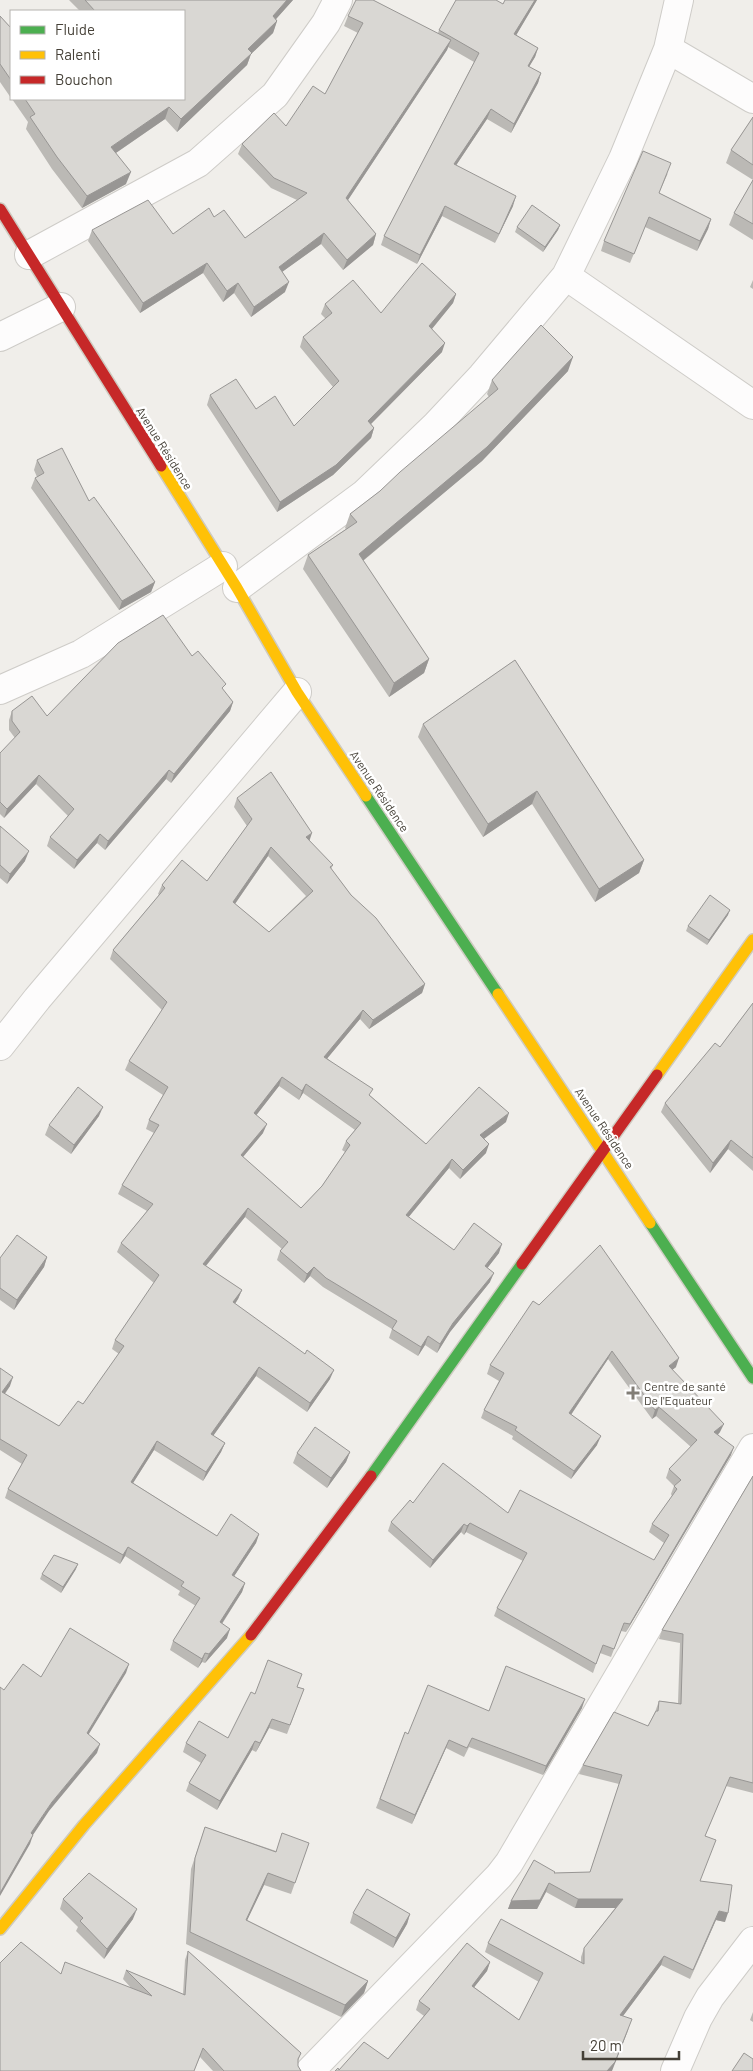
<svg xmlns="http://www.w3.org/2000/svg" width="753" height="2071" font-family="Barlow,sans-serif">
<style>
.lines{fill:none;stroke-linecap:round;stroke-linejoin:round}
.street-casing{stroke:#ceccc8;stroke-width:30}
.fast-casing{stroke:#cecbc1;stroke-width:14}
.slow-casing{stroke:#cecbc1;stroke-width:14}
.jam-casing{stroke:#cecbc1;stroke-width:14}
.street{stroke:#fdfcfc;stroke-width:28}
.fast{stroke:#4caf50;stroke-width:11}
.slow{stroke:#ffc107;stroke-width:11}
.jam{stroke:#c62828;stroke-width:11}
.wall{fill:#bbb9b5;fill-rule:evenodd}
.shaded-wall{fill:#989694}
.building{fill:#d9d7d3;stroke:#989694;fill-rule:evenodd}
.poi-dot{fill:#817d76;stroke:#fff;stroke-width:2}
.labels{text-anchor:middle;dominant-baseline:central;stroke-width:5;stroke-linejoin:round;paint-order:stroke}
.street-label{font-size:12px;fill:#454037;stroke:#fff}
.poi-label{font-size:12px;fill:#454037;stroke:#fff;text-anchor:start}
</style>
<rect width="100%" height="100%" fill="#f0eeea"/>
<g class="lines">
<defs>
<path id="street" d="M668 49 753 99
M29 255 198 163 275 95 326 23 338 0
M566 276 753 405
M0 337 61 307
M237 588 364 494 436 425 482 376 566 276 623 159 668 49 679 0
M0 690 81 654 223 566
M0 1046 37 999 297 692
M310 2071 499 1876 509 1863 753 1448
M675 2071 698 2018 710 1997 753 1941"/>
<path id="fast" d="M366 796 498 994
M650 1223 753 1378
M371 1476 522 1264"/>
<path id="slow" d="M161 466 237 588 297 692 366 796
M498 994 650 1223
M657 1075 753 940
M0 1929 84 1825 251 1635"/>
<path id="jam" d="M0 209 161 466
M522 1264 657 1075
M251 1635 371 1476"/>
</defs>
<!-- street casing -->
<use href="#street" class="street-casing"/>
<!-- fast casing -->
<use href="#fast" class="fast-casing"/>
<!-- slow casing -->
<use href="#slow" class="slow-casing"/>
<!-- jam casing -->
<use href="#jam" class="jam-casing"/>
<!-- street -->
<use href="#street" class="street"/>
<!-- fast -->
<use href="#fast" class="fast"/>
<!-- slow -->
<use href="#slow" class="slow"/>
<!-- jam -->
<use href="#jam" class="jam"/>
</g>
<!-- wall -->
<path class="wall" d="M69 0H293L276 19 277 21 273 33 251 54 247 65 177 132 165 119 116 153 126 184 82 208 52 169 26 129 28 122 12 99H184V11H80Z
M505 0H537L516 35 538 48 535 57 529 67 541 73 538 83 511 133 487 119 456 165 513 206 495 243 442 216 417 264 381 245 384 236 474 62 448 47 447 50 348 200 376 234 373 245 343 270 321 244 282 272 285 292 251 317 234 293 223 302 203 273 140 313 88 241 92 230 173 234 214 217 245 238 297 200 271 188 238 154 242 144 286 126 325 94 358 33 344 26 348 16 438 33 439 30 503 4Z
M0 16 11 28V98L0 82Z
M753 117V240L729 225 734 213 753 180 726 163 731 150Z
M668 173 659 193 711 219 708 229 697 251 645 227 630 263 601 251 604 241Z
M560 225 558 230 543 252 515 232 517 227Z
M753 280V289L750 287Z
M456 294 453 303 432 329 442 352 371 424 374 428 371 438 333 475 277 512 207 405 210 395 256 409 294 426 333 387 300 347 303 337 326 319 321 314 325 304 381 313Z
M568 371 482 461 363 561 429 659 424 673 389 697 303 569 308 555 346 529 345 528 350 514 380 491 489 397 487 394 492 380Z
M37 460 89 501 155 582 151 592 119 610 31 488 35 478 37 477 34 470Z
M192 656 233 702 230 711 171 783 166 779 105 850 97 843 74 869 47 846 50 837 68 816 36 784 4 818 0 814V753L15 738 9 730V720L12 711 47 716Z
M515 660 644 860 639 873 595 902 532 804 483 837 418 737 423 724Z
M237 798 309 841 333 865 331 869 351 895 425 984 422 993 369 1029 360 1019 327 1058 426 1144 506 1122 484 1139 486 1153 460 1179 449 1168 408 1217 454 1250 499 1253 488 1267 490 1282 450 1332 437 1353 425 1345 418 1356 389 1338 392 1329 323 1287 310 1276 304 1283 277 1260 280 1251 282 1249 245 1217 206 1266 242 1290 238 1299 235 1304 330 1379 307 1412 256 1376 213 1436 225 1443 221 1452 203 1481 154 1450 133 1483 217 1536 259 1534 256 1543 234 1576 245 1583 242 1592 222 1624 227 1638 205 1663 202 1662 198 1668 170 1650 173 1641 196 1606 178 1595 180 1591 125 1556 120 1564 5 1498 8 1489 22 1464 0 1450V1368L10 1386 5 1394 59 1426 83 1404 119 1354 112 1349 115 1340 154 1283 117 1252 121 1243 147 1211 118 1194 122 1185 154 1133 146 1129 149 1120 163 1095 125 1070 129 1061 162 1010 110 959 113 950 159 895 158 894 162 885 207 881 247 826 234 807ZM268 856 306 896 269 932 235 904ZM279 1086 299 1100 303 1093 355 1130 346 1141 342 1150 345 1152 322 1186 301 1208 243 1157 263 1133 256 1115Z
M0 826 25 861 7 884 0 878Z
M728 915 707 945 686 931 688 926Z
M753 1003V1171L728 1149 710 1173 661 1112 665 1103 720 1047Z
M99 1116 71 1154 45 1135 49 1125Z
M47 1257 44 1267 14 1310 0 1300V1258Z
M539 1305 676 1367 672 1370 720 1432 718 1435 731 1455 626 1632 621 1631 611 1657 600 1653 593 1673 494 1616 497 1608 523 1561 466 1532 464 1535 461 1532 430 1568 388 1531 391 1522 413 1503 508 1513 654 1560 664 1543 649 1532 652 1524 672 1496 671 1494 674 1486 666 1478 669 1469 691 1447 656 1416 652 1419 608 1359 571 1415 597 1445 571 1479 512 1439 513 1436 481 1418 484 1410 499 1381 487 1374 490 1365Z
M350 1452 346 1462 327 1488 293 1463 297 1453Z
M753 1476V1793L726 1786 705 1836 700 1881 725 1922 716 1920 690 1979 661 1965 623 2016 339 2070 388 2059 424 2016 416 2010 419 2001 490 1962 487 1971 474 1987 519 2020 539 1982 485 1952 488 1943 581 1962V1957L584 1948 615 1908H575L546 1892 537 1909H508L511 1901 555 1873 590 1872 619 1784 579 1774 583 1765 648 1726 655 1712 659 1701 678 1703 680 1643 659 1639 662 1630Z
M76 1569 61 1593 40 1579 42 1574Z
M297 1687 304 1689 287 1734 269 1728 256 1752 252 1750 217 1810 186 1791 189 1783 201 1763 183 1752 186 1743 228 1738 255 1694Z
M582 1708 543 1775 469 1747 464 1757 446 1748 412 1824 376 1808 405 1732 408 1734 489 1711Z
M205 1827 276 1851 309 1843 291 1894 264 1885 247 1920 368 1981 364 1993 341 2017 186 1944 191 1869Z
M63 1899 133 1919 104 1959 76 1931 78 1927 60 1909Z
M353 1913 410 1914 407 1924 393 1948 350 1923Z
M188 1951 301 2053 298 2061V2066L301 2071H213L200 2057 194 2071H0L61 1974 132 1989 123 1979 126 1970 183 1994 185 1960Z
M753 2012V2022L750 2020Z"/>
<!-- shaded-wall -->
<path class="shaded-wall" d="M287 0H293L268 28 273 16Z
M535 0H537L511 44 514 34Z
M277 21 273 33 251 54 247 65 177 132 181 119 248 49Z
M451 40 447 50 342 209 346 198Z
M538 48 535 57 524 75 528 66Z
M541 73 538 83 511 133 514 124Z
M169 107 165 119 107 159 111 147Z
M491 109 487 119 451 173 454 164Z
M131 172 126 184 82 208 87 196Z
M516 196 513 206 495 243 499 234Z
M445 206 442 216 417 264 420 255Z
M711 219 708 229 697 251 700 241Z
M560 225 558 230 543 252 545 247Z
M324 233 321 244 275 277 279 267Z
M376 234 373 245 343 270 347 260Z
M207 263 203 273 140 313 143 303Z
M289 282 285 292 251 317 254 307Z
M238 283 234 293 223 302 227 291Z
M456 294 453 303 426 336 429 326Z
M445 343 442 352 364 431 368 421Z
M573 357 568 371 482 461 354 568 359 554Z
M374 428 371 438 333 475 277 512 280 502Z
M155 582 151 592 119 610 122 601Z
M429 659 424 673 389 697 394 683Z
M233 702 230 711 171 783 174 774Z
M169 770 166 779 105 850 108 841Z
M39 775 36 784 4 818 7 809Z
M537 791 532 804 483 837 488 824Z
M312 833 309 842 306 837Z
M100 834 97 843 74 869 77 860Z
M271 847 268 856 230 911 233 902Z
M29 851 25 861 7 884 10 874Z
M644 860 639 873 595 902 599 889Z
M730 910 728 915 707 945 709 940Z
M425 984 422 993 369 1029 373 1020Z
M363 1010 360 1019 321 1066 324 1057Z
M282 1077 279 1086 251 1122 254 1113Z
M306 1084 303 1093 299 1100 302 1091Z
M103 1107 99 1116 71 1154 74 1145Z
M509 1113 506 1122 477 1144 480 1135Z
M267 1124 263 1133 237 1164 241 1155Z
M731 1140 728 1149 710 1173 713 1163Z
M489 1144 486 1153 460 1179 463 1170Z
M452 1159 449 1168 403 1224 406 1215Z
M248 1208 245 1217 200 1273 203 1264Z
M502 1244 499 1253 482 1275 485 1266Z
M47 1257 44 1267 14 1310 17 1300Z
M314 1267 310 1276 304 1283 307 1274Z
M494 1273 490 1282 450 1332 437 1353 440 1344 453 1323Z
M242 1290 238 1299 230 1311 233 1302Z
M428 1336 425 1345 418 1356 421 1347Z
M612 1351 608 1359 566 1422 569 1413Z
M679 1358 676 1367 666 1375 669 1366Z
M259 1367 256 1376 208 1443 211 1434Z
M334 1370 330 1379 307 1412 310 1403Z
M13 1377 10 1386 0 1400 2 1392Z
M659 1407 656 1416 652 1419 655 1410Z
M724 1424 720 1432 711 1441 714 1432Z
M601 1436 597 1445 571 1479 574 1471Z
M157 1441 154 1450 128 1491 131 1482Z
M225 1443 221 1452 203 1481 206 1472Z
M734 1447 731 1455 626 1632 630 1624Z
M350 1452 346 1462 327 1488 331 1478Z
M470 1523 466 1532 464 1535 467 1526Z
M464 1524 461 1532 430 1568 433 1560Z
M259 1534 256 1543 229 1584 232 1575Z
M128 1547 125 1556 120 1564 123 1555Z
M78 1564 76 1569 61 1593 63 1587Z
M245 1583 242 1592 217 1631 220 1622Z
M230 1629 227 1638 205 1663 209 1654Z
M205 1653 202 1662 198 1668 202 1659Z
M129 1664 126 1673 84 1742 87 1733Z
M585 1699 582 1708 543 1775 546 1766Z
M272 1719 269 1728 256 1752 260 1743Z
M449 1740 446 1748 412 1824 415 1815Z
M255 1741 252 1750 217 1810 220 1801Z
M100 1744 97 1753 49 1811 33 1835 30 1844 0 1896V1893L31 1833 52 1802Z
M268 1873 264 1885 242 1931 246 1920Z
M549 1883 546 1892 537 1909H508L511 1901Z
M578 1899H623L619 1908H575Z
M137 1909 133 1919 104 1959 107 1949Z
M719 1911 728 1913 725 1922 716 1920 690 1979Z
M410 1914 407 1924 393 1948 396 1938Z
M664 1956 661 1965 617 2024 620 2015Z
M490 1962 487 1971 468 1995 472 1986Z
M368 1981 364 1993 341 2017 345 2005Z
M629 2028 612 2071H607Z"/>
<!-- building -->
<path class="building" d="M85 0H287L273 16 277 21 248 49 252 53 181 119 169 107 111 147 131 172 87 196 57 157 30 117 35 114 25 99H184V11H94H95Z
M356 0H373L451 40 346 198 376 234 347 260 324 233 279 267 289 282 254 307 238 283 227 291 207 263 143 303 92 230 148 200 173 234 209 208 214 217 224 210 245 238 307 193 274 178 242 144 274 113 286 126 313 86 325 94 363 23 348 16Z
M456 0H496L503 4 505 0H535L514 34 538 48 528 66 541 73 514 124 491 109 454 164 516 196 499 234 445 206 420 255 384 236 479 53 439 30Z
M0 16 11 28V80L0 64Z
M753 117V165L731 150Z
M643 151 671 163 659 193 711 219 700 241 649 217 634 254 604 241Z
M753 180V224L734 213Z
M532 205 560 225 545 247 517 227Z
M422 263 456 294 429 326 445 343 368 421 374 428 336 465 280 502 210 395 236 379 256 409 275 396 294 426 339 381 303 337 332 313 325 304 353 280 381 313Z
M541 325 573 357 487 447 359 554 429 659 394 683 308 555 357 522 350 514 380 491 400 472 498 389 492 380Z
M62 448 89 501 94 497 155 582 122 601 35 478 44 473 37 460Z
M163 615 192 656 198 651 226 684 222 688 233 702 174 774 169 770 108 841 100 834 77 860 50 837 74 809 39 775 7 809 0 802V753L20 732 12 721V711L32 696 47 716 118 643Z
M515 660 644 860 599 889 537 791 488 824 423 724Z
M271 772 312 833 306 837 333 865 330 867 351 895 376 918 425 984 373 1020 363 1010 324 1057 373 1089 369 1095 426 1144 479 1087 509 1113 480 1135 489 1144 463 1170 452 1159 406 1215 454 1250 474 1223 502 1244 485 1266 494 1273 453 1323 440 1344 428 1336 421 1347 392 1329 397 1321 326 1278 314 1267 307 1274 280 1251 288 1242 248 1208 203 1264 242 1290 233 1302 305 1354 307 1350 334 1370 310 1403 259 1367 211 1434 225 1443 206 1472 157 1441 131 1482 217 1536 231 1514 259 1534 232 1575 245 1583 220 1622 230 1629 209 1654 205 1653 202 1659 173 1641 200 1598 181 1586 184 1582 128 1547 123 1555 8 1489 27 1455 0 1439V1368L13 1377 2 1392 59 1426 78 1401 83 1404 124 1346 115 1340 159 1275 121 1243 153 1204 122 1185 159 1125 149 1120 168 1087 129 1061 167 1002 113 950 165 888 162 885 182 860 207 881 252 819 237 798ZM271 847 313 891 269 932 233 902ZM282 1077 302 1091 306 1084 361 1123 346 1141 350 1145 322 1186 301 1208 241 1155 267 1124 254 1113Z
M0 826 29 851 10 874 0 865Z
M710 895 730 910 709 940 688 926Z
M753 1003V1158L731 1140 713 1163 665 1103 715 1043 720 1047Z
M78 1087 103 1107 74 1145 49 1125Z
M17 1235 47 1257 17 1300 0 1288V1258Z
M600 1245 679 1358 669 1366 724 1424 714 1432 734 1447 630 1624 624 1623 614 1649 603 1645 596 1664 497 1608 527 1553 470 1523 467 1526 464 1524 433 1560 391 1522 410 1500 413 1503 443 1463 508 1513 520 1490 654 1560 669 1535 652 1524 677 1489 674 1486 681 1480 669 1469 697 1440 659 1407 655 1410 612 1351 569 1413 601 1436 574 1471 515 1430 517 1427 484 1410 504 1373 490 1365 533 1301 539 1305Z
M315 1427 350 1452 331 1478 297 1453Z
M753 1476V1783L730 1777 705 1836 716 1840 700 1881 732 1885 728 1913 719 1911 693 1970 664 1956 620 2015 632 2019 615 2062 607 2071H335L338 2068 339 2070 364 2042 388 2059 430 2009 419 2001 467 1943 490 1962 472 1986 519 2020 543 1973 488 1943 501 1919 584 1964V1948L623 1899H578L549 1883 540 1900 511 1901 534 1860 555 1872 554 1873 590 1872 622 1775 583 1765 614 1712 648 1726 656 1711H658L659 1701 681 1704 683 1634 662 1630Z
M54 1555 78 1564 63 1587 42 1574Z
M70 1628 129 1664 87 1733 100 1744 52 1802 31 1833 33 1835 0 1893V1687L4 1690 23 1664 41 1677Z
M268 1660 302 1674 297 1687 304 1689 290 1725 272 1719 260 1743 255 1741 220 1801 189 1783 206 1755 186 1743 199 1721 228 1738 251 1692 255 1694Z
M506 1666 585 1699 546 1766 472 1738 467 1748 449 1740 415 1815 380 1799 405 1732 408 1734 428 1685 489 1711Z
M205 1827 276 1852 282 1833 309 1843 295 1883 268 1873 246 1920 368 1981 345 2005 190 1932 195 1858Z
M89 1873 137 1909 107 1949 80 1921 83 1918 63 1899Z
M367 1889 410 1914 396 1938 353 1913Z
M21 1942 61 1974 65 1962 152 1996 126 1970 185 1995 188 1951 301 2053 298 2059V2066L301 2071H224L203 2048 194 2071H0V1963Z
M744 2053 753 2059V2071H732Z"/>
<!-- markers -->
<path class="poi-dot" d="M630.5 1385.5h5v5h5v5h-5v5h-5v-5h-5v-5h5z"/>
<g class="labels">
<!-- street labels -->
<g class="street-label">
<text transform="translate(165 448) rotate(58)">Avenue Résidence</text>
<text transform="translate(380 791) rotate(56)">Avenue Résidence</text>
<text transform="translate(605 1128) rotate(56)">Avenue Résidence</text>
</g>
<!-- poi labels -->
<g class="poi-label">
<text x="644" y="1386">Centre de santé<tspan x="644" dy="14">De l'Equateur</tspan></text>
</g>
</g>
<!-- legend -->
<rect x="10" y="10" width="175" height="90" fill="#ffffff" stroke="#b5b3af"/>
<rect x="20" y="26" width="25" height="8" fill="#4caf50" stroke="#b5b3af"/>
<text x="55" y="35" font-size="15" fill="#454037">Fluide</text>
<rect x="20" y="51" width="25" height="8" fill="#ffc107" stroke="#b5b3af"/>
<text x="55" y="60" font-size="15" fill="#454037">Ralenti</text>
<rect x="20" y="76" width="25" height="8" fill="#c62828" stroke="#b5b3af"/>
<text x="55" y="85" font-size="15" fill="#454037">Bouchon</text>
<!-- scale -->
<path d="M583 2051v8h96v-8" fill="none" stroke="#454037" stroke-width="2.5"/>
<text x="590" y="2051" font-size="15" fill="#454037" stroke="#ffffff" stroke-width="4" paint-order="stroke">20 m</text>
</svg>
